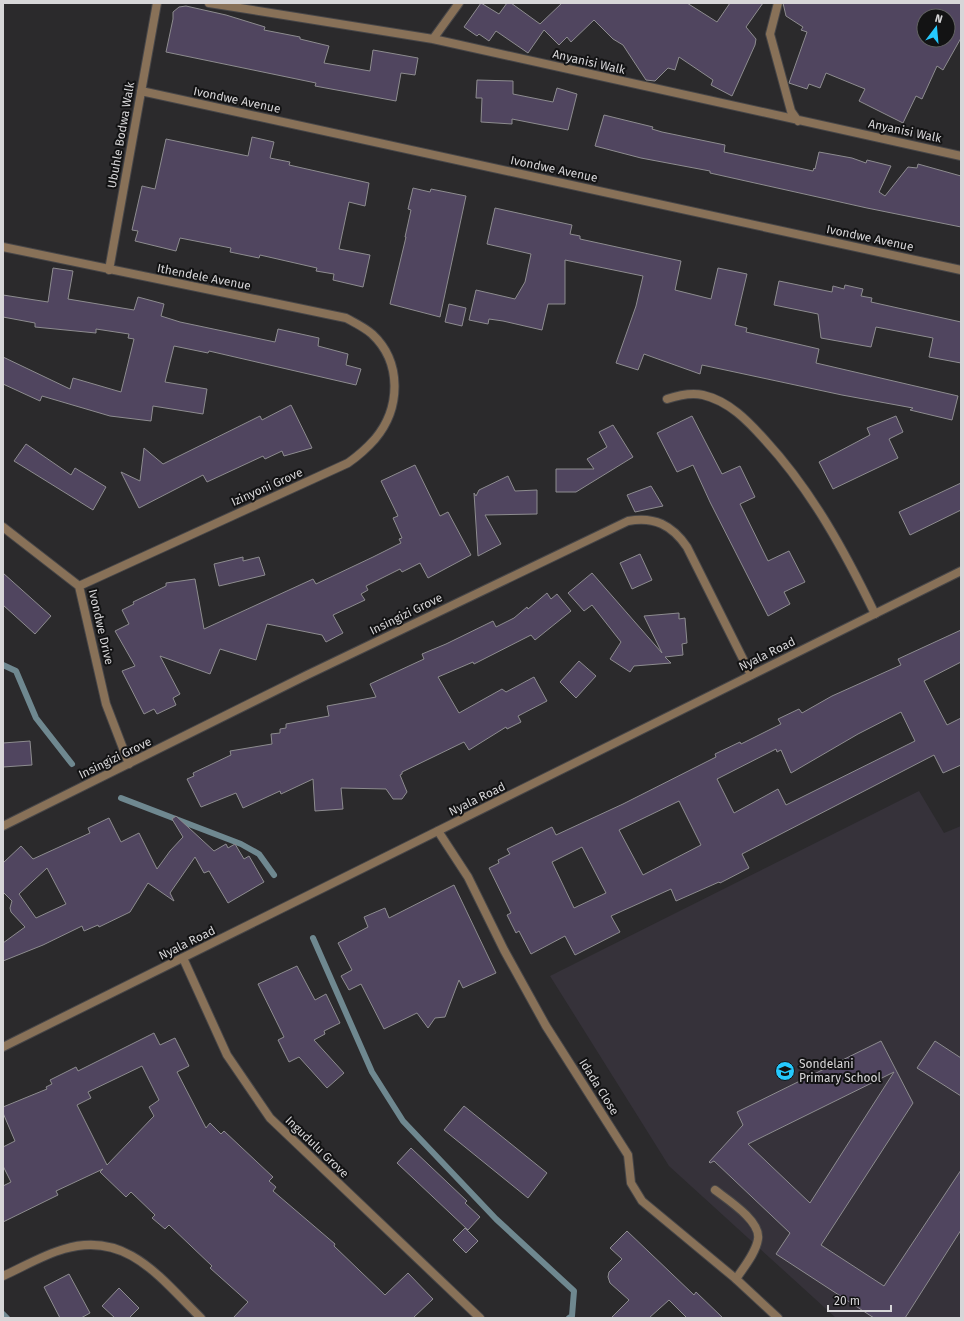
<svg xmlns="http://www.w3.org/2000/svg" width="964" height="1321" font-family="'Fira Sans',sans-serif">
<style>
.built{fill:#36323a}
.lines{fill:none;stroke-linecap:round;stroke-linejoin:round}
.stream{stroke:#6f8890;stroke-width:6}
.building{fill:#50455f;stroke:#8d8c8f;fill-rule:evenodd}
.service-casing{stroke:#474648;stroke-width:10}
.minor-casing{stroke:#474648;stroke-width:10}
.tertiary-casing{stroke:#474648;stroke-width:10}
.service{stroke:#887158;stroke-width:8}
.minor{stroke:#887158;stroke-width:8}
.tertiary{stroke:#887158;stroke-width:8}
.labels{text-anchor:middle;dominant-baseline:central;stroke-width:4;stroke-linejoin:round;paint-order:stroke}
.street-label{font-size:12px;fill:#d7d6d8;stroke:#131314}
.poi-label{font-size:12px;fill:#d7d6d8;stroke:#131314;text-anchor:start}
</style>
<rect width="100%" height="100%" fill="#2b2a2c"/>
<!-- built -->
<path class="built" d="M919 791 944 833 961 826V1318H836L669 1166 550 976Z"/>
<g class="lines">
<!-- stream -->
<path class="stream" d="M3 665 16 671 36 718 72 764
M121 798 241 844 259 854 274 875
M313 938 372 1072 403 1121 496 1219 574 1291 572 1316 569 1318
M3 1314 7 1318"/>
</g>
<!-- building -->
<path class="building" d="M481 3 499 14 507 3H511L540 24 562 3H687L717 22 730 3H763L746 27 756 39 755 45 732 96 711 85 713 80 679 57 675 70 668 68 655 81 646 80 623 45 613 39 594 20 571 42 567 37 559 45 544 30 528 53 496 31 489 41 479 34 477 36 464 27Z
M783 3H961V38L943 70 937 66 922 99 916 96 903 123 859 101 865 89 826 73 820 88 809 84 807 89 789 83 807 32 801 30 803 27 786 16ZM924 16H948V40H924Z
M186 6 226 15 265 27 264 30 300 37V39L329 46 324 63 370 71 373 50 418 58 415 75 401 73 396 101 315 86 316 83 166 52 173 19V12L179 7Z
M477 80 513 81V94L553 102 557 88 577 94 568 130 512 119V124L481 122 482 98H476Z
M604 115 653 127 652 129 662 132 725 145 724 152 813 171 814 168 815 169 819 152 852 158 866 163 867 160 891 166 879 192 885 196 908 167 917 168 918 164 961 176V227L867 208 710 173V171L641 158 595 146Z
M252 137 274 142 270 158 290 162 289 165 369 183 365 206 349 202 339 249 370 255 363 287 333 280 334 274 316 271 317 268 260 255 259 258 230 252 231 248 180 238 176 251 135 241 138 231 132 230 142 186 155 189 166 139 248 156Z
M413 188 430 192 431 189 466 196 440 317 390 304 406 237H405L411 210 408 209Z
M495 208 572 225 570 234 580 236V239L681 261 675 290 711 299 718 268 747 274 735 325 747 328 746 332 819 349 816 363 958 396 952 420 910 410 913 408 842 395 702 365 700 374 644 354 638 370 616 363 636 306 643 276 565 260V304H548L542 330 503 321 489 319 488 324 469 320 476 290 515 299 525 282 531 254 487 244Z
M53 268 73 271 68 299 134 310 138 297 164 304 161 316 180 322 275 342 278 329 319 338 318 346 348 354 346 365 361 369 356 385 209 351 208 353 174 346 165 382 207 389 203 414 153 406 151 421 110 416 42 396 40 401 3 384V357L70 389 73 378 121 392 134 339 128 338 129 334 96 329V333L35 327V323L3 317V295L48 302Z
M779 281 832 292 833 286 844 289 845 285 863 289 861 296 872 298 871 302 961 322V363L929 357 933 338 876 327 871 347 821 338 818 314 774 305Z
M449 304 466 308 462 326 445 322Z
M291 405 312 448 284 456 282 451 265 459 263 456 207 482 203 475 139 508 121 472 140 481 144 448 163 464 260 416 262 420Z
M692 416 722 474 740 466 755 497 740 504 768 561 789 551 805 582 784 592 790 604 768 616 710 502 693 465 677 472 657 433Z
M896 416 903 432 889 439 898 458 833 489 819 462 870 435 867 428Z
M613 425 633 457 576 492H556V469H594L587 459 607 447 599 432Z
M26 444 71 475 75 468 106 487 93 510 14 461Z
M415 465 440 516 448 512 471 555 428 578 420 563 402 572 400 569 366 586 368 590 361 594 365 600 333 615 343 633 326 642 322 635 267 624 256 660 220 649 210 674 160 656 180 694 173 698 176 705 157 714 154 709 144 714 122 671 135 666 115 631 129 624 122 610 134 604 133 602 166 586V583L195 579 204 629 313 579 316 584 373 557 401 543 399 539 402 538 393 518 398 516 381 481Z
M508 476 515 491 537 490V514L485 515 501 544 478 556 474 493 476 496 479 490Z
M961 483V510L910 535 899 512Z
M651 486 663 506 635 512 627 495Z
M640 554 652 580 632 589 620 563Z
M243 557V561L259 557 265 575 219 586 214 564Z
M3 573 51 616 35 634 3 605Z
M592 573 662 653 644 616 679 613V619L685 618 687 643 682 644 683 655 665 657 671 663 634 666 630 672 610 659 621 642 592 605 584 611 568 593Z
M547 593 551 599 557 594 571 611 535 640 531 635 474 664 473 662 438 677 459 713 502 689 506 692 534 677 547 701 518 716 521 722 507 729 506 727 469 750 464 742 402 772V774L400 775 407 792 402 799H393L386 789 341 788 343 809 315 811 313 779 281 794 280 791 243 808 236 793 201 807 187 779 194 776 193 773 231 755 230 751 272 744 271 734 280 733V729L286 728V724L329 716 327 706 376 697 370 684 424 659 422 654 446 644 493 621 496 627 514 618 527 607 528 609Z
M961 630V662L924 681 947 725 961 718V765L943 773 934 755 742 854 749 868 720 883 719 882 676 901 671 889 611 916 620 932 575 955 565 936 531 954 519 931 516 933 507 915 511 913 489 868 499 863 498 860 510 854 507 849 552 827 556 835 623 804 716 757 715 754 740 742 741 744 781 724 778 719 799 709 802 713 832 696 901 665 898 659ZM901 712 915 741 786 805 778 789 734 813 717 779 776 749 777 752 781 750 791 773 858 734ZM679 801 701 845 643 875 619 830ZM582 847 606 893 574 908 552 862Z
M579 661 596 676 576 698 560 682Z
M30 741 32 765 3 767V743Z
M176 816 214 851 226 844 228 848 235 844 244 859 249 856 264 882 228 903 209 871 204 873 195 857 170 893 174 901 148 883 130 912 99 927 98 925 84 931 82 926 43 945 3 961V943L25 927 11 912 10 908 12 901 3 892V863L21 846 33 859 90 833 88 828 109 818 121 842 139 833 157 869 170 851 183 837 172 819ZM47 868 66 904 36 918 19 894Z
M454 885 496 973 463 988 459 980 445 1017 435 1018 428 1028 417 1013 384 1029 361 984 349 990 341 976 352 970 338 943 368 927 364 917 385 908 389 918Z
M297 966 315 1000 326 994 340 1023 324 1031 325 1034 314 1040 344 1073 327 1088 299 1057 289 1062 278 1040 284 1037 258 984Z
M154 1033 160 1045 175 1038 189 1066 177 1072 206 1128 210 1123 221 1134 224 1131 273 1177 269 1181 276 1187 273 1191 335 1244 334 1246 385 1295 408 1273 433 1299 413 1318H233L248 1302 210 1268 212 1266 169 1225 165 1229 152 1218 155 1215 131 1192 126 1197 100 1172 103 1169 56 1191 58 1195 3 1222V1186L11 1182 3 1166V1147L15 1141 3 1113V1107L47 1089 46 1087 52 1084 50 1080 76 1067 78 1071ZM142 1066 159 1100 149 1107 154 1116 107 1165 77 1105 91 1098 88 1092Z
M881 1041 913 1103 821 1245 884 1286 961 1170V1230L905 1318H874L776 1254 790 1233 714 1161 710 1163 709 1162 743 1125 737 1112ZM894 1072 810 1203 748 1144Z
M935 1041 961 1058V1096L917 1068Z
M464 1106 547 1173 528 1198 444 1130Z
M411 1148 467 1201 465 1203 480 1217 468 1230 397 1163Z
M465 1228 478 1241 466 1253 453 1240Z
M627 1231 694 1295 696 1292 723 1318H687L669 1300 649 1318H611L629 1300 610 1283 608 1277 609 1272 622 1259 610 1248Z
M69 1274 90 1313 81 1318H60L44 1287Z
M119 1288 139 1308 129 1318H115L102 1306Z"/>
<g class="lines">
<defs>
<path id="service" d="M715 1190C728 1200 761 1221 758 1239 756 1253 743 1268 736 1279"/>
<path id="minor" d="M209 3 433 39 961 156
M778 3 770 34 791 111 798 121
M433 39 459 3
M141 91 961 270
M3 247 346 318C355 323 364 327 372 334 402 362 401 408 375 439 367 448 358 456 348 463L79 586
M109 270 157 3
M667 399C679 395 691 392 703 395 729 401 748 421 765 440 812 491 845 552 875 614
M3 527 79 586 106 704 129 764
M3 826 307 675 628 521C654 516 672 525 687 547L751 675
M438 831 468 877 504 950 546 1026 628 1155 631 1183 642 1201 736 1279 778 1318
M183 958 227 1055 270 1118 480 1318
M3 1276C23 1267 43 1255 64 1249 127 1230 161 1279 201 1318"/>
<path id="tertiary" d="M3 1047 961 571"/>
</defs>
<!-- service casing -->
<use href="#service" class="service-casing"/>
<!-- minor casing -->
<use href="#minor" class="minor-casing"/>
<!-- tertiary casing -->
<use href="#tertiary" class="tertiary-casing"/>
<!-- service -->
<use href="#service" class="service"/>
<!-- minor -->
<use href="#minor" class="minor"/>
<!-- tertiary -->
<use href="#tertiary" class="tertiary"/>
</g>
<!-- icons -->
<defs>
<symbol id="school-disc" viewBox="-11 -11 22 22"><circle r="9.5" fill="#25c9fe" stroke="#131314"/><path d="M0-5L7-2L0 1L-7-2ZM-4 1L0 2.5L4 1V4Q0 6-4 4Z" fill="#111"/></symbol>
</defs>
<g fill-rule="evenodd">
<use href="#school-disc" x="774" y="1060" width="22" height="22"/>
</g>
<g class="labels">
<!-- street labels -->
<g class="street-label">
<text transform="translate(589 62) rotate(13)">Anyanisi Walk</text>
<text transform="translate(237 100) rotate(12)">Ivondwe Avenue</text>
<text transform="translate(905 131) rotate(12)">Anyanisi Walk</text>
<text transform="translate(121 135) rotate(-80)">Ubuhle Bodwa Walk</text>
<text transform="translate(554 169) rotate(12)">Ivondwe Avenue</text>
<text transform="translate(870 238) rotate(12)">Ivondwe Avenue</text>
<text transform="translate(204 277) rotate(11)">Ithendele Avenue</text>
<text transform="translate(267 487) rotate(-24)">Izinyoni Grove</text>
<text transform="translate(406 614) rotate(-26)">Insingizi Grove</text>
<text transform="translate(101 627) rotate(77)">Ivondwe Drive</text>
<text transform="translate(767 654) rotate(-26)">Nyala Road</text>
<text transform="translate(115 758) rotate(-26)">Insingizi Grove</text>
<text transform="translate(477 799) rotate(-26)">Nyala Road</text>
<text transform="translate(187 943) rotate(-26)">Nyala Road</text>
<text transform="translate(599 1087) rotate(58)">Idada Close</text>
<text transform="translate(317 1147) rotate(44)">Ingudulu Grove</text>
</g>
<!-- poi labels -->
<g class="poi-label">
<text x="799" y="1064">Sondelani<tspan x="799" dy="14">Primary School</tspan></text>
</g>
</g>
<!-- border -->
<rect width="964" height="1321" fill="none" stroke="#d7d6d8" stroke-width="8"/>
<!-- north arrow -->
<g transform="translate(936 28) rotate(16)"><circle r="19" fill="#131314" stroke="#616162"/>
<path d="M0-3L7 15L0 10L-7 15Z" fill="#25c9fe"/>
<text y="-6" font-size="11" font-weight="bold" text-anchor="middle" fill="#d7d6d8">N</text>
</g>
<!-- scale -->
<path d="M828 1305v6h63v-6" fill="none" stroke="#d7d6d8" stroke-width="2"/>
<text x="834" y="1305" font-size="12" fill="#d7d6d8" stroke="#131314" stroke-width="3" paint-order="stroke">20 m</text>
</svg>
